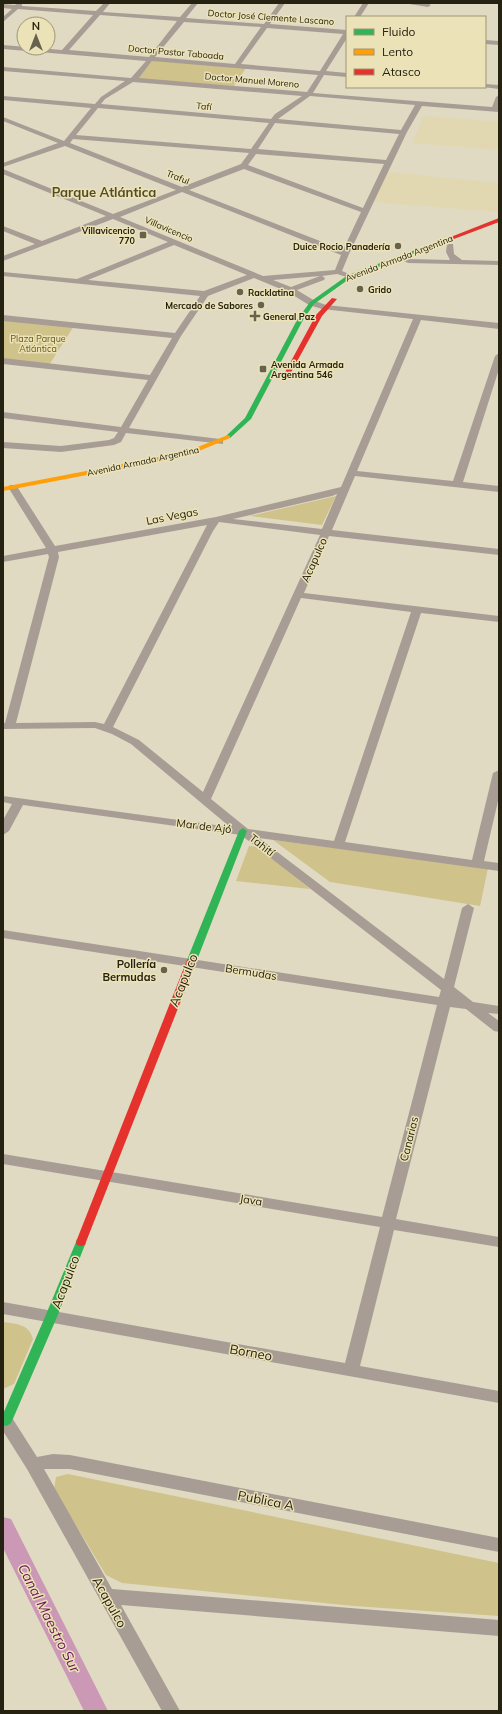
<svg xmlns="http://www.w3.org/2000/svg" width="502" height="1714" font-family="Mulish,sans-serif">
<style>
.built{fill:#e1d7b1}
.green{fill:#d0c28b}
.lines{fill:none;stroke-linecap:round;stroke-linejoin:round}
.canal{fill:#cb98b6;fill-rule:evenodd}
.street{fill:#a89d94;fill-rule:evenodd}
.fast{fill:#30b455;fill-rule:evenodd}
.slow{fill:#ff9f0a;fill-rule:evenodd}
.jam{fill:#e5322d;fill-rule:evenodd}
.poi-dot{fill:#676250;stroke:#ece2b7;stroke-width:1.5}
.labels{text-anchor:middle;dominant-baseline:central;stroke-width:3;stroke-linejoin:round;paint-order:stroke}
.far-street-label{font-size:9px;fill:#262212;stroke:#ece2b7}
.far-poi-label{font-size:9px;font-weight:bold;fill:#262212;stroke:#ece2b7;text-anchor:start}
.far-park-label{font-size:9px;fill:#665716;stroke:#ece2b7}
.street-label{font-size:11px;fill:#262212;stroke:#ece2b7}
.poi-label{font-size:11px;font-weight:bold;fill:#262212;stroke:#ece2b7;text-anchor:end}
.far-district-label{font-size:13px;font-weight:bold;fill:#554c26;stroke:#ece2b7}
.near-street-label{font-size:13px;fill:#262212;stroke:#ece2b7}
.near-water-label{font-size:14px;font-style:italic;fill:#681459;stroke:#ece2b7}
</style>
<rect width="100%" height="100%" fill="#e0dac3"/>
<!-- built -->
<path class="built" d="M423 116 499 122V150L413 143Z
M388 172 499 183V212L372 202Z"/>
<!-- green -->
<path class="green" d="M153 60 246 68 234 86 138 79Z
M3 319 74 326 49 365 3 360Z
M336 496 322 525 250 516Z
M273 840 488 868 480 906 330 882Z
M249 846 259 847 310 889 236 881Z
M3 1322C17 1324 29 1324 33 1339L14 1384 3 1389Z
M68 1474 499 1563V1616L354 1606 122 1583 106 1575 54 1489 56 1477Z"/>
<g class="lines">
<!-- canal -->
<path class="canal" d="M3 1517 11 1519 108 1711H84L3 1548Z"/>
<!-- street -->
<path class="street" d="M17 3H22V6L96 11 104 3H110L103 12 180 17 192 3H198L186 18 264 24 279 3H285L270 24 347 30V38L326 71 347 73V77L324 75 313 93 492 107 496 97 499 95V112L422 106 407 132 349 254 342 271 354 276 350 278 337 274 322 276 325 278 324 280 297 290 315 301 326 305 499 323V329L421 320 357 471 453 481 495 356 499 353V369L463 482 499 486V492L355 476 332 530 499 549V555L329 536 304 593 499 616V622L421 613 345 842 472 860 493 773 499 770V797L484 861 499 863V871L259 838 444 979 462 908 468 904 474 908 454 987 473 1002 499 1006V1014L488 1013 499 1021V1032L494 1031 466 1009 450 1007 396 1219 499 1237V1247L394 1230 360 1366 499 1391V1403L3 1314V1302L345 1363 380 1227 3 1164V1154L382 1217 437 1005 3 938V930L439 997 441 990 241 835 23 805 9 831 3 835V820L12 804 3 802V796L230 827 131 744 112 734 95 728 3 729V723H5L49 557 48 554 3 562V556L46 548 8 487 10 485H16L55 546 216 517 341 487 413 319 322 309 309 305 288 292 254 278 208 296 181 336 129 428 220 439 223 440V444L126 433 121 442 114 445 61 452 3 448V442L61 446 109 440 114 438 118 432 3 418V412L121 427 148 380 3 364V358L150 375 172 338 3 321V315L175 333 200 296 3 276V272L77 279 168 242 113 219 3 261V256L35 244 3 231V226L42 241 106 216 3 174V169L113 214 176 190 65 146 3 167V163L58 143 3 121V117L64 141 91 108 3 100V96L95 104 101 97 125 81 3 71V67L131 78 146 61 3 49V45L62 50 93 15 18 9 3 22V17L12 9 3 8V4L15 5ZM100 15 177 21 149 57 69 50ZM184 22 261 27 235 64 155 57ZM267 28 343 34 320 71 241 64ZM152 61 318 75 307 92 139 78ZM133 82 302 96 275 114 271 119 101 104 105 99ZM310 96 415 105 401 130 278 119ZM98 108 269 123 251 149 76 135ZM275 123 399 134 386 160 258 149ZM73 139 249 153 241 164 182 187 70 143ZM256 154 384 164 363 208 248 165ZM244 169 361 212 343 250 189 190ZM182 192 341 255 335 270 263 276 120 217ZM174 245 247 275 204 291 88 280ZM320 276 291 287 273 280ZM337 494 322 529 233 519 332 496ZM219 522 320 535 203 792 139 740 113 727 213 531ZM207 525 104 724 95 722 16 723 59 557 58 552ZM301 598 411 612 334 841 248 829 211 799Z
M363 3H369L360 17H354Z
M403 3H427L431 5 428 7Z
M485 40 499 41V45L485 44Z
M485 84 499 85V89L483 87H485Z
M447 244H453L454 254 462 260 499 261V265L408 263 404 261 408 259 450 260 446 252Z
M3 1412 9 1413 37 1457 53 1454 70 1455 499 1538V1552L70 1469H44L112 1589 499 1620V1636L121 1605 180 1711H162L27 1469 3 1431Z"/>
<!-- fast -->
<path class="fast" d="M434 243 439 244 352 277 314 304 303 320 251 419 230 438H226V436L245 418 297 320 310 302 348 275Z
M243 828 247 831 197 960 192 963 189 962 187 960 239 831Z
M81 1238 85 1239 86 1242 57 1317 12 1421 10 1424 6 1426 3 1425V1414L45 1317 76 1242 77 1239Z"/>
<!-- slow -->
<path class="slow" d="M228 435 230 436V438L187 456 3 491V487L185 452Z"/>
<!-- jam -->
<path class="jam" d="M499 218V222L438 245 433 244Z
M332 298 337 299 322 316 289 376 284 377 283 376 316 315Z
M192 957 197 960 86 1242 85 1245 81 1246 77 1245 76 1242 187 960Z"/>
</g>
<!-- markers -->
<g class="poi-dot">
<rect x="139" y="231" width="8" height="8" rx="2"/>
<circle cx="398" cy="246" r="4"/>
<circle cx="360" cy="289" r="4"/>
<circle cx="240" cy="292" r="4"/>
<circle cx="261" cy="305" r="4"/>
<path d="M253 310h4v4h4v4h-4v4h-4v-4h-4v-4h4z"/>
<rect x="259" y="365" width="8" height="8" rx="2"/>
<circle cx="164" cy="970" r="4"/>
</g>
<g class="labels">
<!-- far-street labels -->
<g class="far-street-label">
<text transform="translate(271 17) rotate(4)">Doctor José Clemente Lascano</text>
<text transform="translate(176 52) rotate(5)">Doctor Pastor Taboada</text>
<text transform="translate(252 80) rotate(5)">Doctor Manuel Moreno</text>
<text transform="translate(204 106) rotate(5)">Tafí</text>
<text transform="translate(178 177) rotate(22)">Traful</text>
<text transform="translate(169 229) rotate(23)">Villavicencio</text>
<text transform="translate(399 258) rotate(-21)">Avenida Armada Argentina</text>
<text transform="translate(143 461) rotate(-12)">Avenida Armada Argentina</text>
</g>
<!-- far-poi labels -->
<g class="far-poi-label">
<text x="135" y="230" text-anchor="end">Villavicencio<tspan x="135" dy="10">770</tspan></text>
<text x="390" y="246" text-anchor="end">Duice Rocio Panadería</text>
<text x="368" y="289">Grido</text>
<text x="248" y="292">Racklatina</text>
<text x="253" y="305" text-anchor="end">Mercado de Sabores</text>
<text x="263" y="316">General Paz</text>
<text x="271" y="364">Avenida Armada<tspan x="271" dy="10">Argentina 546</tspan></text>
</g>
<!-- far-park labels -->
<g class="far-park-label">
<text x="38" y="338">Plaza Parque<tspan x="38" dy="10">Atlántica</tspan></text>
</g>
<!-- street labels -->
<g class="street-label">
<text transform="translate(172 516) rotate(-11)">Las Vegas</text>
<text transform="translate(314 560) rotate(-66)">Acapulco</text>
<text transform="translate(204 826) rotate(7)">Mar de Ajó</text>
<text transform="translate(262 845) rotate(38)">Tahití</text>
<text transform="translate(251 972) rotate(9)">Bermudas</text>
<text transform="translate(409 1139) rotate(-76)">Canarias</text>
<text transform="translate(251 1200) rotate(9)">Java</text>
</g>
<!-- poi labels -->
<g class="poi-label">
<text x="156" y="964">Pollería<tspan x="156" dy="13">Bermudas</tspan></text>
</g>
<!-- far-district labels -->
<g class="far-district-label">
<text x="104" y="192">Parque Atlántica</text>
</g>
<!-- near-street labels -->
<g class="near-street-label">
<text transform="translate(183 980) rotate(-68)">Acapulco</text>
<text transform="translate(65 1282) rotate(-69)">Acapulco</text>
<text transform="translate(251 1352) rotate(10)">Borneo</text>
<text transform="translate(266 1500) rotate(11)">Publica A</text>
<text transform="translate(110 1602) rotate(61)">Acapulco</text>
</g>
<!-- near-water labels -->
<g class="near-water-label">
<text transform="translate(49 1618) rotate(63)">Canal Maestro Sur</text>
</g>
</g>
<!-- border -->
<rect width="502" height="1714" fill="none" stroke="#262212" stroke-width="8"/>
<!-- legend -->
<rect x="346" y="16" width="140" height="72" fill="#ece2b7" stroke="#9d9575"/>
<rect x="354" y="29" width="20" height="6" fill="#30b455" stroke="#9d9575"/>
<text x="382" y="36" font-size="12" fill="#262212">Fluido</text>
<rect x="354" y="49" width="20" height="6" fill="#ff9f0a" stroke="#9d9575"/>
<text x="382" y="56" font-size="12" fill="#262212">Lento</text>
<rect x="354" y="69" width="20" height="6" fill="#e5322d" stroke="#9d9575"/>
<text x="382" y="76" font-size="12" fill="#262212">Atasco</text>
<!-- north arrow -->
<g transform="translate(36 36)"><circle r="19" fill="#ece2b7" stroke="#9d9575"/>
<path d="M0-3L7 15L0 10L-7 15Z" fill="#676250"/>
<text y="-6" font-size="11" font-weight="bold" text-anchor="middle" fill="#262212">N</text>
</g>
</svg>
